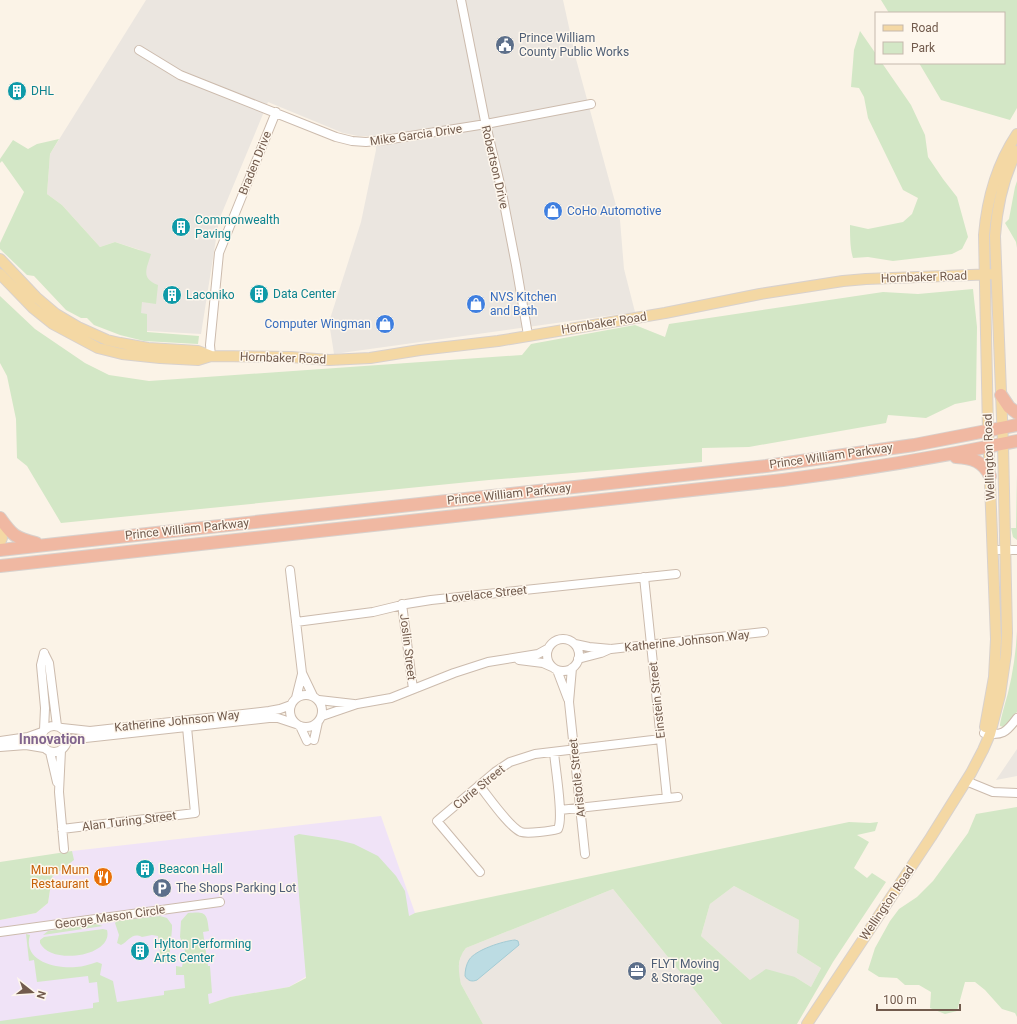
<svg xmlns="http://www.w3.org/2000/svg" width="1017" height="1024" font-family="Roboto,sans-serif">
<style>
.industrial{fill:#ebe6e0}
.education{fill:#f0e3f7}
.green{fill:#d3e7c6;fill-rule:evenodd}
.water{fill:#bcdce3;stroke:#a3cbd4}
.lines{fill:none;stroke-linecap:round;stroke-linejoin:round}
.minor-casing{stroke:#ccbbad;stroke-width:10}
.major-casing{stroke:#d8d1cd;stroke-width:12}
.highway-casing{stroke:#d8d1cd;stroke-width:14}
.minor{stroke:#fff;stroke-width:8}
.major{stroke:#f4d8a4;stroke-width:10}
.highway{stroke:#f0b8a2;stroke-width:12}
.labels{text-anchor:middle;dominant-baseline:central;stroke-width:3;stroke-linejoin:round;paint-order:stroke}
.service-label{font-size:12px;fill:#4e5e75;stroke:#fef7ed;text-anchor:start}
.culture-label{font-size:12px;fill:#0d838f;stroke:#fef7ed;text-anchor:start}
.street-label{font-size:12px;fill:#725b4d;stroke:#fef7ed}
.shop-label{font-size:12px;fill:#366cbe;stroke:#fef7ed;text-anchor:start}
.food-label{font-size:12px;fill:#c56008;stroke:#fef7ed;text-anchor:end}
.quarter-label{font-size:14px;font-weight:bold;fill:#81658e;stroke:#fef7ed}
</style>
<rect width="100%" height="100%" fill="#fbf3e7"/>
<!-- industrial -->
<path class="industrial" d="M146 0H563L576 59 620 220 624 269 635 312 334 354 329 322 361 222 376 150 375 136H358L343 133 268 102 219 220 201 334 131 330 140 250 115 242 100 247 62 205 47 194 50 154Z
M1017 749V776L996 780Z
M734 886 799 920 797 953 821 968 811 987 795 977 750 980 701 936 710 904Z
M613 889 722 1024H483L461 984 459 976 458 969 461 955 466 948Z"/>
<!-- education -->
<path class="education" d="M381 816 415 913 384 929 289 987 230 997 191 1010 0 1024V920L36 913 48 903 52 877 73 860 72 851Z"/>
<!-- green -->
<path class="green" d="M881 0H1017V108L1010 120 941 100 919 63H1004V13H889Z
M860 31 876 54V63H882L911 105 925 135 928 157 943 179 957 197 968 237 962 249 952 254 893 261 868 257 853 258C850 249 850 235 850 225L868 229 903 222 912 214 918 198 903 190 868 118 864 97 859 88 851 87 854 50Z
M59 139 50 154 47 194 62 205 100 247 115 242 151 254C147 268 140 278 158 285L156 304 142 302 141 313 147 314V332L199 336 198 344 144 341 120 335 94 325 87 318H81L66 310 34 276 27 275 0 249V243L24 192 2 161 0 163V159L13 140 28 149 37 144Z
M1017 181V248L1016 242 1005 223 1009 219 1015 187Z
M973 289 977 327 976 400 955 404 926 418 888 415 886 423 749 447 702 448V462L489 480 61 523 27 466 17 458 16 419 7 376 0 363V296L35 329 85 363 109 375 149 381 522 355 531 344 635 325 665 337 669 324 883 292 918 294Z
M1017 474V540L1013 537 1011 528H1016Z
M1017 631V712L1004 727 1000 726C1000 721 1006 700 1008 693 1013 672 1016 652 1017 631Z
M1017 807V1017L1015 1013 1002 1009 985 990 975 982H965L957 1011 945 1014 930 1008 931 992 919 985H905L897 978 879 977 868 970 875 948 890 921 899 909 917 897 933 881 968 833 976 814Z
M849 822 870 823 878 822 875 831 857 835 869 842 854 868 867 878 872 873 886 882 833 962 797 1024H722L613 889 466 948C457 959 458 970 461 984L483 1024H0V1021L93 1008V1003L99 1002 97 982 89 983 88 976 37 982 34 960 29 961 26 934 30 935C22 961 56 969 76 967 83 967 90 964 97 962L102 964 100 975 113 981 117 1002 164 995V991L185 988 184 975H176V966L182 967 185 951 180 937 181 921 188 913C206 911 207 913 209 931L203 932 208 966H210L212 993 208 994 209 1004 230 997 289 987 306 978 294 836 299 834 338 840 354 844 378 856 396 876 405 891 409 916 415 913ZM734 886 799 920 797 953 821 968 811 987 795 977 766 969 750 980 701 936 710 904Z
M72 851 74 860 52 877 48 903 36 913 0 920V862Z
M160 916 167 918 172 925V929L169 962 161 963 158 936 152 935 142 937C132 932 129 941 121 945L117 943 119 935 115 923 117 921Z
M96 924 103 926 43 935 48 931Z
M103 929 107 930C114 956 51 966 40 943V940L44 937Z"/>
<!-- water -->
<path class="water" d="M515 940 518 941 519 945 477 980C472 982 468 981 465 976 465 971 466 965 469 960 475 950 503 941 515 940Z"/>
<g class="lines">
<defs>
<path id="minor" d="M461 0 485 121 501 188 516 265 528 335
M139 50 180 75 336 137 352 141 366 142 385 140 486 124 591 104
M211 356 210 345 219 253 276 112
M992 550H1017
M290 570 302 673 313 696
M644 577 667 798
M402 604 413 689
M296 622 373 612 406 604 431 600 676 574
M547 655a16 16 0 1 1 32 0a16 16 0 1 1-32 0Z
M575 644 589 647 611 649 764 632
M44 653 49 663 57 726
M578 659 601 653 610 649
M519 660 543 663 552 667
M572 668 569 702 585 854
M557 670 568 699
M290 711a16 16 0 1 1 32 0a16 16 0 1 1-32 0Z
M296 698 302 674
M319 700 354 704
M322 716 357 704 391 698 454 673 488 662 538 654 547 649
M41 739a13 13 0 1 1 26 0a13 13 0 1 1-26 0Z
M300 726 307 741
M62 728 90 731 269 711 280 709 291 705
M44 730 45 708 41 665 44 653
M984 733C1002 736 1006 733 1017 718
M67 740 269 718H278L296 724
M314 740 318 722
M0 741 28 737 42 732
M0 747 26 745 44 748
M61 750 59 792 64 849
M50 752 57 782
M966 781 993 792 1017 793
M479 785C488 796 509 827 521 832 528 834 551 831 558 829 564 817 555 767 554 752
M560 810 678 797
M62 829 195 813 187 727
M480 872 437 821 495 772 510 762 535 754 661 739
M0 932 220 902"/>
<path id="major" d="M0 259 36 297 56 314 78 327 107 340 120 343 148 348 198 351 211 356 291 357 329 360 370 358 420 350 498 341 665 313 760 294 843 281 866 279 996 274
M0 274 33 308 53 324 98 348 122 354 160 358 198 360 211 356
M0 522 2 538 0 543
M985 727 994 677 996 639 988 431 984 235C987 199 997 164 1017 134
M807 1024 931 837 971 773 983 750 990 734 1000 695 1006 654 1007 633 1003 444 995 236C997 206 1003 178 1017 151"/>
<path id="highway" d="M1001 395 1009 407 1017 413
M956 457C972 458 983 461 990 476
M0 518C12 535 15 538 36 543
M0 550 766 466 914 445 1017 425
M0 566 783 480C862 470 939 457 1017 441"/>
</defs>
<!-- minor casing -->
<use href="#minor" class="minor-casing"/>
<!-- major casing -->
<use href="#major" class="major-casing"/>
<!-- highway casing -->
<use href="#highway" class="highway-casing"/>
<!-- minor -->
<use href="#minor" class="minor"/>
<!-- major -->
<use href="#major" class="major"/>
<!-- highway -->
<use href="#highway" class="highway"/>
</g>
<!-- icons -->
<defs>
<symbol id="civic-disc" viewBox="-11 -11 22 22"><circle r="9.5" fill="#5c6f8a" stroke="#fef7ed"/><path d="M-.6-6.5H3V-4.5H.6V-3L4-1V1h2V6H-6V1h2V-1L-.6-3ZM-1.2 2.5V6h2.4V2.5Z" fill="#fff"/></symbol>
<symbol id="building-disc" viewBox="-11 -11 22 22"><circle r="9.5" fill="#0f9aa8" stroke="#fef7ed"/><path d="M-4-6H4V6H1V3H-1V6H-4ZM-2.5-4.3h1.7v1.8h-1.7ZM.8-4.3h1.7v1.8H.8ZM-2.5-1h1.7V.8h-1.7ZM.8-1h1.7V.8H.8Z" fill="#fff"/></symbol>
<symbol id="shop-disc" viewBox="-11 -11 22 22"><circle r="9.5" fill="#3f7fe0" stroke="#fef7ed"/><path d="M-5-2.5h2.3a2.7 3.5 0 0 1 5.4 0H5L5.5 6h-11ZM-1.5-2.5h3a1.5 2.3 0 0 0-3 0Z" fill="#fff"/></symbol>
<symbol id="restaurant-disc" viewBox="-11 -11 22 22"><circle r="9.5" fill="#e8710a" stroke="#fef7ed"/><path d="M-5-6h1v4h1v-4h1v4h1v-4h1v5L-1.5 .5V6h-2V.5L-5-1ZM5-6V6H3V1.5H1.5Q1.5-4 5-6Z" fill="#fff"/></symbol>
<symbol id="parking-disc" viewBox="-11 -11 22 22"><circle r="9.5" fill="#5c6f8a" stroke="#fef7ed"/><path d="M-3.5-5.5H1a3.5 3.5 0 0 1 0 7H-1V5.5H-3.5ZM-1-3.4V-.6H.8a1.4 1.4 0 0 0 0-2.8Z" fill="#fff"/></symbol>
<symbol id="office-disc" viewBox="-11 -11 22 22"><circle r="9.5" fill="#5c6f8a" stroke="#fef7ed"/><path d="M-6-3h4V-5.5h4V-3h4V5H-6ZM-1-4.5V-3h2v-1.5ZM-6 0V1H6V0Z" fill="#fff"/></symbol>
</defs>
<g fill-rule="evenodd">
<use href="#civic-disc" x="494" y="34" width="22" height="22"/>
<use href="#building-disc" x="6" y="80" width="22" height="22"/>
<use href="#shop-disc" x="542" y="200" width="22" height="22"/>
<use href="#building-disc" x="170" y="216" width="22" height="22"/>
<use href="#building-disc" x="248" y="283" width="22" height="22"/>
<use href="#building-disc" x="161" y="284" width="22" height="22"/>
<use href="#shop-disc" x="465" y="293" width="22" height="22"/>
<use href="#shop-disc" x="374" y="313" width="22" height="22"/>
<use href="#building-disc" x="134" y="858" width="22" height="22"/>
<use href="#restaurant-disc" x="92" y="866" width="22" height="22"/>
<use href="#parking-disc" x="151" y="877" width="22" height="22"/>
<use href="#building-disc" x="129" y="940" width="22" height="22"/>
<use href="#office-disc" x="626" y="960" width="22" height="22"/>
</g>
<g class="labels">
<!-- service labels -->
<g class="service-label">
<text x="519" y="38">Prince William<tspan x="519" dy="14">County Public Works</tspan></text>
<text x="176" y="888">The Shops Parking Lot</text>
<text x="651" y="964">FLYT Moving<tspan x="651" dy="14">&amp; Storage</tspan></text>
</g>
<!-- culture labels -->
<g class="culture-label">
<text x="31" y="91">DHL</text>
<text x="195" y="220">Commonwealth<tspan x="195" dy="14">Paving</tspan></text>
<text x="273" y="294">Data Center</text>
<text x="186" y="295">Laconiko</text>
<text x="159" y="869">Beacon Hall</text>
<text x="154" y="944">Hylton Performing<tspan x="154" dy="14">Arts Center</tspan></text>
</g>
<!-- street labels -->
<g class="street-label">
<text transform="translate(416 135) rotate(-8)">Mike Garcia Drive</text>
<text transform="translate(255 163) rotate(-68)">Braden Drive</text>
<text transform="translate(495 167) rotate(77)">Robertson Drive</text>
<text transform="translate(924 277) rotate(-2)">Hornbaker Road</text>
<text transform="translate(604 323) rotate(-9)">Hornbaker Road</text>
<text transform="translate(283 358) rotate(2)">Hornbaker Road</text>
<text transform="translate(831 456) rotate(-8)">Prince William Parkway</text>
<text transform="translate(989 457) rotate(-92)">Wellington Road</text>
<text transform="translate(509 494) rotate(-6)">Prince William Parkway</text>
<text transform="translate(187 529) rotate(-6)">Prince William Parkway</text>
<text transform="translate(486 594) rotate(-6)">Lovelace Street</text>
<text transform="translate(687 641) rotate(-6)">Katherine Johnson Way</text>
<text transform="translate(408 647) rotate(83)">Joslin Street</text>
<text transform="translate(657 700) rotate(-96)">Einstein Street</text>
<text transform="translate(177 721) rotate(-6)">Katherine Johnson Way</text>
<text transform="translate(577 778) rotate(-96)">Aristotle Street</text>
<text transform="translate(479 787) rotate(-39)">Curie Street</text>
<text transform="translate(129 821) rotate(-7)">Alan Turing Street</text>
<text transform="translate(887 903) rotate(-56)">Wellington Road</text>
<text transform="translate(110 917) rotate(-8)">George Mason Circle</text>
</g>
<!-- shop labels -->
<g class="shop-label">
<text x="567" y="211">CoHo Automotive</text>
<text x="490" y="297">NVS Kitchen<tspan x="490" dy="14">and Bath</tspan></text>
<text x="371" y="324" text-anchor="end">Computer Wingman</text>
</g>
<!-- food labels -->
<g class="food-label">
<text x="89" y="870">Mum Mum<tspan x="89" dy="14">Restaurant</tspan></text>
</g>
<!-- quarter labels -->
<g class="quarter-label">
<text x="52" y="739">Innovation</text>
</g>
</g>
<!-- legend -->
<rect x="875" y="12" width="130" height="52" fill="#fef7ed" stroke="#c6b9ad"/>
<rect x="883" y="25" width="20" height="6" fill="#f4d8a4" stroke="#c6b9ad"/>
<text x="911" y="32" font-size="12" fill="#725b4d">Road</text>
<rect x="883" y="42" width="20" height="12" fill="#d3e7c6" stroke="#c6b9ad"/>
<text x="911" y="52" font-size="12" fill="#725b4d">Park</text>
<!-- north arrow -->
<g transform="translate(32 992) rotate(107)" stroke="#fef7ed" stroke-width="3" paint-order="stroke">
<path d="M0-3L7 15L0 10L-7 15Z" fill="#725b4d"/>
<text y="-6" font-size="11" font-weight="bold" text-anchor="middle" fill="#725b4d">N</text>
</g>
<!-- scale -->
<path d="M877 1004v6h83v-6" fill="none" stroke="#725b4d" stroke-width="2"/>
<text x="883" y="1004" font-size="12" fill="#725b4d" stroke="#fef7ed" stroke-width="3" paint-order="stroke">100 m</text>
</svg>
